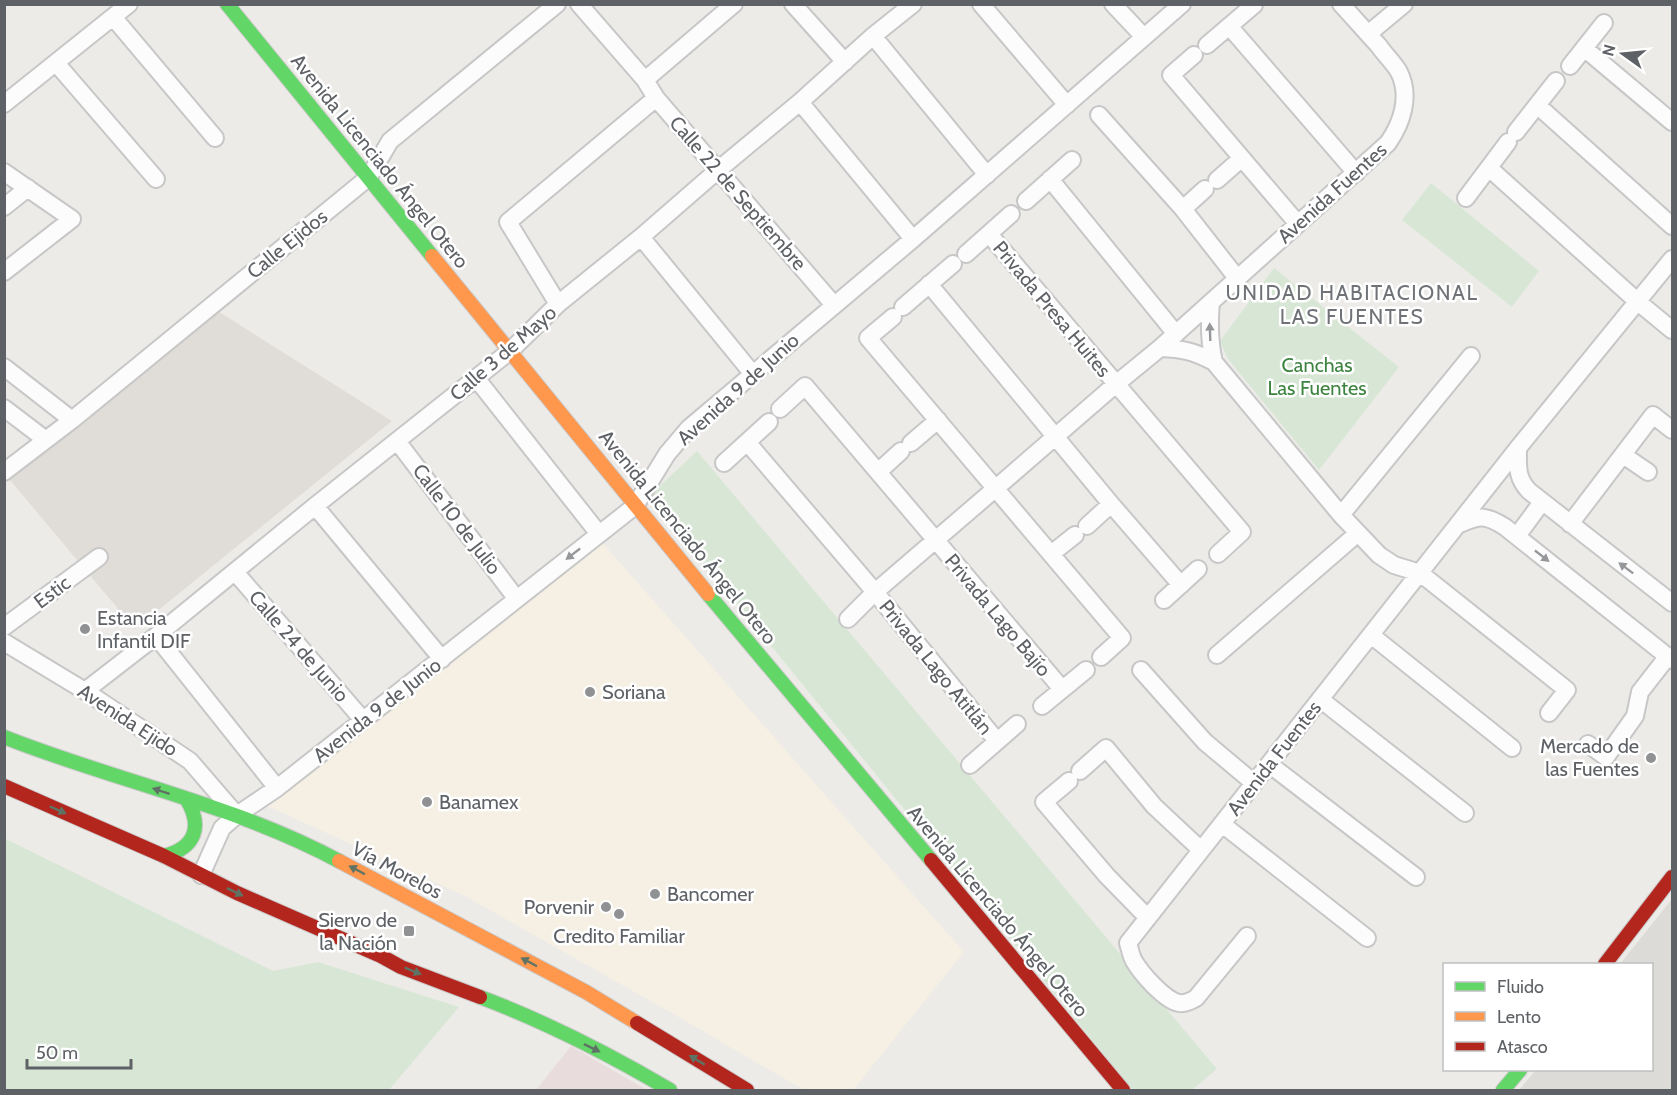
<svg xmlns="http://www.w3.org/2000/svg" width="1677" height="1095" font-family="Cabin,sans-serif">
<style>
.commercial{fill:#f5f0e3}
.industrial{fill:#dcdbd8}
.education{fill:#e0ddd8}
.medical{fill:#e8dddc}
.green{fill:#d8e7d5}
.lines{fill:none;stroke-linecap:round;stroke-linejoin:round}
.street-casing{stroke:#c7c7c7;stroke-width:20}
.fast-casing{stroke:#cac9c9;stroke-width:16}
.slow-casing{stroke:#cac9c9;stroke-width:16}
.jam-casing{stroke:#cac9c9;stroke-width:16}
.street{stroke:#fcfcfc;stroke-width:16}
.fast{stroke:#63d668;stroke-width:14}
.slow{stroke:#ff974d;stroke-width:14}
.jam{stroke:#b3261e;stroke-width:14}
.oneway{fill:#95979a}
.oneway2{fill:#5f7365}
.poi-dot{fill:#909193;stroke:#fff;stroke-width:2}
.labels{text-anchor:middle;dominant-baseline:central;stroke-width:5;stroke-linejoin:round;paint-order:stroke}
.street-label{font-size:20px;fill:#5e6165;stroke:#fff}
.park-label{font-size:20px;fill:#3e8440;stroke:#fff}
.poi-label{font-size:20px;fill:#5e6165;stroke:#fff;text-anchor:start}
.neighbourhood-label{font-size:21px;letter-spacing:1.5px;fill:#6f7377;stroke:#fff}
</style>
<rect width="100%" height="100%" fill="#edebe8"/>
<!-- commercial -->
<path class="commercial" d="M598 538 964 952 853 1090H804L682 1019 467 897 261 803Z"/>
<!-- industrial -->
<path class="industrial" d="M1672 899V1090H1519L1536 1070H1652V964H1620Z"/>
<!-- education -->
<path class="education" d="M213 308 392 421 135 629 10 480Z"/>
<!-- medical -->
<path class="medical" d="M571 1046 647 1090H536Z"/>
<!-- green -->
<path class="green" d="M1431 183 1539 271 1512 307 1402 220Z
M1274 268 1399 367 1319 470 1228 359 1220 341Z
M697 451 1217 1069 1192 1090H1133L649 496Z
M4 838 273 971 318 962 459 1007 389 1090H5Z"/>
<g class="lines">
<defs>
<path id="street" d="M579 4 645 80 656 98 834 305
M793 4 845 62
M981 4 1067 105
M1113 4 1144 37
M113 17 215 138
M1229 26 1356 173
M1368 34 1404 4
M873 36 987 175
M1207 45 1254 5
M1584 48 1672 122
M1194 55 1171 75 1298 224
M56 63 156 179
M1570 66 1604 23
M645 80 734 4
M800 102 913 239
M4 104 129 4
M1537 105 1672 226
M1099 115 1183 209 1237 278
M1516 132 1556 81
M1489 168 1638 302 1672 330
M4 172 72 219 4 272
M1050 179 1176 334
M1217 180 1242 158
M1466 198 1508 142
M1026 201 1072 160
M4 207 28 188
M1183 209 1205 189
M989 234 1242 532 1218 554
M641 237 752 373
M966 254 1011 214
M929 284 1111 504 1181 585
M1211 302C1209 323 1209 341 1214 362
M558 304 508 222 656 98
M903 307 953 264
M893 317 868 338 1122 638 1101 657
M1160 348C1183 349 1193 351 1214 362L1341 515 1379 555 1394 565 1420 573 1567 690 1549 713
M4 367 72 420
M476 378 599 534
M4 408 46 440
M780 409 805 386 1062 689
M397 441 516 598
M747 442 875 592 997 741
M911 443 938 420
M1518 448C1518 466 1516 477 1529 491L1672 603
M1623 455 1648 472
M724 463 769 422
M4 472 72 420 369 177 390 141 557 4
M878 472 901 451
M315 506 442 659
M1341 515 1471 356
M1460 524C1480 515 1486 515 1505 527L1672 660
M1570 524 1653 415 1672 430
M1087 526 1111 504
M1517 536 1542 502
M1051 554 1075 535
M235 572 363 720
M1164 600 1198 569
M848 619 875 592 996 488 1116 384 1160 348 1388 143C1402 123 1411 96 1399 72 1394 63 1385 55 1379 46 1366 32 1354 18 1341 4
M4 627 99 557
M1371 635 1512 748
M156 636 277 788
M4 642 85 691 190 761 234 812
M1217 655 1358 533
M1141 670 1205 742 1254 783
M85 691 156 636 315 506 510 351 558 304 641 237 718 170 800 102 873 36 913 4
M1320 699 1465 813
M1042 706 1086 670
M1588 744 1606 757 1635 716 1640 692 1668 656
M1269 764 1416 877
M970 765 1017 724
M1080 771 1106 748 1154 806 1201 850
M1069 781 1044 802 1107 876 1148 918
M1222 824 1367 938
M201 875 222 828 237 815 277 788 635 506 667 454 689 428 913 239 1182 4
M1247 936 1196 998C1191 1001 1185 1004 1179 1003 1164 1000 1141 973 1134 961 1131 956 1130 949 1128 943L1518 448 1672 259"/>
<path id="fast" d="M227 4 432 256
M708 594 931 860
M4 737C115 781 233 804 339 861
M164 856C195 848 203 827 187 800
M480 997C546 1022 609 1054 670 1090
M1503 1090 1520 1070"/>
<path id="slow" d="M432 256 708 594
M339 861 586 992 637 1023"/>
<path id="jam" d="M4 786 164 856 237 893 381 956 401 967 480 997
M931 860 1123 1090
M1605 964 1672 877
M637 1023 747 1090"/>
</defs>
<!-- street casing -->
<use href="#street" class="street-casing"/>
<!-- fast casing -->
<use href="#fast" class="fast-casing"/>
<!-- slow casing -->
<use href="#slow" class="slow-casing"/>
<!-- jam casing -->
<use href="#jam" class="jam-casing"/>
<!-- street -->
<use href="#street" class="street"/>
<!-- fast -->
<use href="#fast" class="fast"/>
<!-- slow -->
<use href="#slow" class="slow"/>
<!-- jam -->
<use href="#jam" class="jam"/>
</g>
<!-- one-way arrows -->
<defs><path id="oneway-solid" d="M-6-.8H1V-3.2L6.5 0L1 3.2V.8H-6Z" transform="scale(1.5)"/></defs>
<g class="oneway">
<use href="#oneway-solid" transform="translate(1210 332) rotate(-92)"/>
<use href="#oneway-solid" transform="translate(573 554) rotate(142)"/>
<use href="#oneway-solid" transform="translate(1542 556) rotate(38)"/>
<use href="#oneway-solid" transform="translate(1626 568) rotate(-143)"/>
</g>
<g class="oneway2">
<use href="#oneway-solid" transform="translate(161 791) rotate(-162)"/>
<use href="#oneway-solid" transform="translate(58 810) rotate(24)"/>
<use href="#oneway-solid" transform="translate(357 870) rotate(-152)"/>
<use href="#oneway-solid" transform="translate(235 892) rotate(26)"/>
<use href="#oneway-solid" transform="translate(529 962) rotate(-152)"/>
<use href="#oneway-solid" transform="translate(413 971) rotate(22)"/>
<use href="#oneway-solid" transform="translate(592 1048) rotate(26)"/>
<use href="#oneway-solid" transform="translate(697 1060) rotate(-149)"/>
</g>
<!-- markers -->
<g class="poi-dot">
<circle cx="85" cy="629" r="6"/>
<circle cx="590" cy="692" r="6"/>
<circle cx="1651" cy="758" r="6"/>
<circle cx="427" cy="802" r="6"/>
<circle cx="655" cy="894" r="6"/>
<circle cx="606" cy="907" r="6"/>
<circle cx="619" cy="914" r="6"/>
<rect x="403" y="925" width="12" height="12" rx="3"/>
</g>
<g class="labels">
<!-- street labels -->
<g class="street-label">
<text transform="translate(380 161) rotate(51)">Avenida Licenciado Ángel Otero</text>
<text transform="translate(738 193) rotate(49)">Calle 22 de Septiembre</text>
<text transform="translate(1332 193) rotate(-42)">Avenida Fuentes</text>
<text transform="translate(287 244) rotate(-39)">Calle Ejidos</text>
<text transform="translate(1052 309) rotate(50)">Privada Presa Huites</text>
<text transform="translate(503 353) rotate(-41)">Calle 3 de Mayo</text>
<text transform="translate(738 389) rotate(-42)">Avenida 9 de Junio</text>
<text transform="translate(457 519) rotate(53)">Calle 10 de Julio</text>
<text transform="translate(688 537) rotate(51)">Avenida Licenciado Ángel Otero</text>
<text transform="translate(52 592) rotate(-37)">Estic</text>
<text transform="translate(998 615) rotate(50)">Privada Lago Bajío</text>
<text transform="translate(299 646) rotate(49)">Calle 24 de Junio</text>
<text transform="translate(936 667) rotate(51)">Privada Lago Atitlán</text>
<text transform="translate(377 710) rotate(-38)">Avenida 9 de Junio</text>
<text transform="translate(128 720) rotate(33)">Avenida Ejido</text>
<text transform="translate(1274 758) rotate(-52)">Avenida Fuentes</text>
<text transform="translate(397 870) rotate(28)">Vía Morelos</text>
<text transform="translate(998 911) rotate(50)">Avenida Licenciado Ángel Otero</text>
</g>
<!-- park labels -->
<g class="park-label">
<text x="1317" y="365">Canchas<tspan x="1317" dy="23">Las Fuentes</tspan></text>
</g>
<!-- poi labels -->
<g class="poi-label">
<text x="97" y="618">Estancia<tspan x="97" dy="23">Infantil DIF</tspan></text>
<text x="602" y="692">Soriana</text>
<text x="1639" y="746" text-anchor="end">Mercado de<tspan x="1639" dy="23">las Fuentes</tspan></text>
<text x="439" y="802">Banamex</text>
<text x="667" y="894">Bancomer</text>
<text x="594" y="907" text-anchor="end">Porvenir</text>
<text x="397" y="920" text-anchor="end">Siervo de<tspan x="397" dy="23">la Nación</tspan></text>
<text x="619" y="936" text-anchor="middle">Credito Familiar</text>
</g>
<!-- neighbourhood labels -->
<g class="neighbourhood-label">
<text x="1352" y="292">UNIDAD HABITACIONAL<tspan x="1352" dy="24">LAS FUENTES</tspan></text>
</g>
</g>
<!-- border -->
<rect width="1677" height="1095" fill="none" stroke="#5e6165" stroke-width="12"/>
<!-- legend -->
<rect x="1443" y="963" width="210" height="108" fill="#ffffff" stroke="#bfc0c1" stroke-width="1.5"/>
<rect x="1455" y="982" width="30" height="9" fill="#63d668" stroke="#bfc0c1" stroke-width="1.5"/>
<text x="1497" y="993" font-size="18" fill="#5e6165">Fluido</text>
<rect x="1455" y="1012" width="30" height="9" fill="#ff974d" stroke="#bfc0c1" stroke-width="1.5"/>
<text x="1497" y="1023" font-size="18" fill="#5e6165">Lento</text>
<rect x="1455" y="1042" width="30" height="9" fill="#b3261e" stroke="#bfc0c1" stroke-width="1.5"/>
<text x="1497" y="1053" font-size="18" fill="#5e6165">Atasco</text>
<!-- north arrow -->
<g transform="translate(1623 54) rotate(285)" stroke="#ffffff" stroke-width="4.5" paint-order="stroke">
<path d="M0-4.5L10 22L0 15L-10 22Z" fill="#5e6165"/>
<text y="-9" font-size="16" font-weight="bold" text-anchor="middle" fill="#5e6165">N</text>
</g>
<!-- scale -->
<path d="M27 1059v9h104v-9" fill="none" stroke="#5e6165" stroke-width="3"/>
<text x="36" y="1059" font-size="18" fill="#5e6165" stroke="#ffffff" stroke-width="4.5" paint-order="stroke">50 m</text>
</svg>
